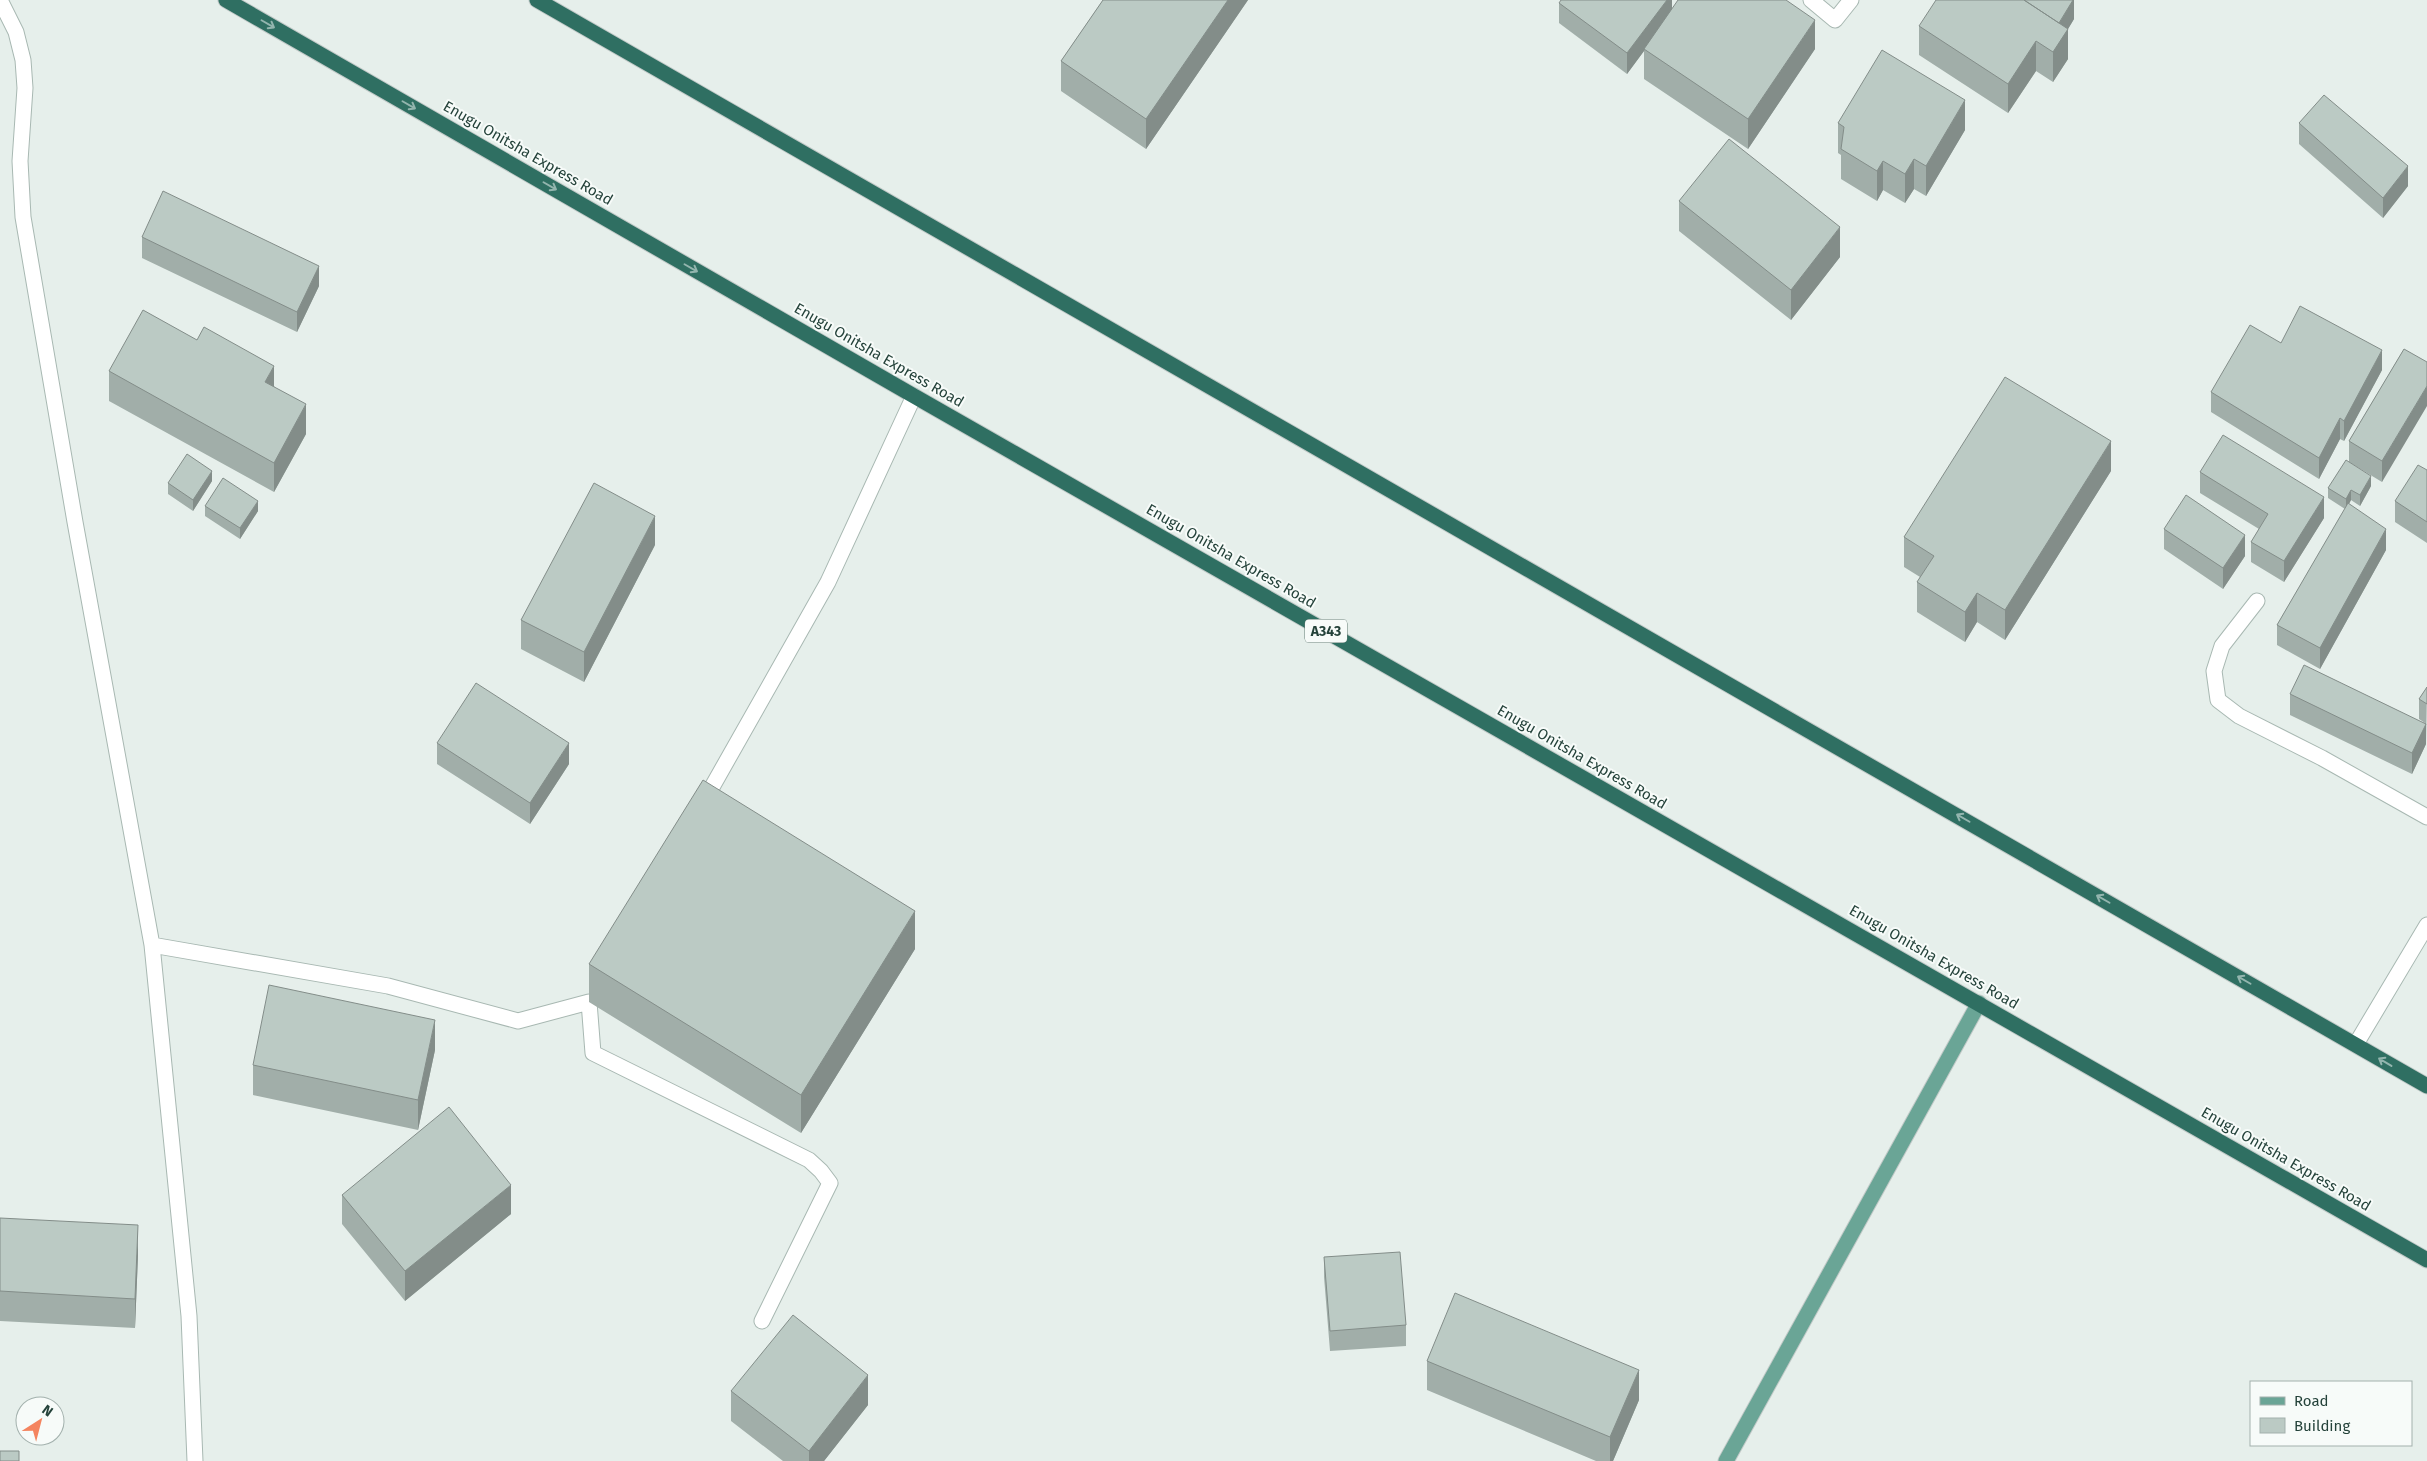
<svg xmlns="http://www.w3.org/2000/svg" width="2427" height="1461" font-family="'Fira Sans',sans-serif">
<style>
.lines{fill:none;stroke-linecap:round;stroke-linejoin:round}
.minor-casing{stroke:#a8b8b2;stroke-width:17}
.major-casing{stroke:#c2cac8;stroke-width:17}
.highway-casing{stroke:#c2cac8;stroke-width:17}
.minor{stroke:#fff;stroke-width:15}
.major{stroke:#6aa596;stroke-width:15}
.highway{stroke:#2f6f62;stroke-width:15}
.wall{fill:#a1aea9}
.shaded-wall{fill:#838d89}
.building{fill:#bbcac4;stroke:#838d89}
.oneway{stroke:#93b5ae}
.labels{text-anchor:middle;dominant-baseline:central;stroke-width:4;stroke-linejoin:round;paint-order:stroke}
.shield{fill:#f7fbf9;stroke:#637a73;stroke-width:1}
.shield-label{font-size:14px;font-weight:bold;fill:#24423a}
.street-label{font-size:15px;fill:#24423a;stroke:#f7fbf9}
</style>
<rect width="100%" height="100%" fill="#e6efeb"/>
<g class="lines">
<defs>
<path id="minor" d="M0 0 16 32 23 60 25 88 20 161 23 217 75 522 152 945 189 1316 195 1461
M1811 0 1835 20 1851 0
M2257 601 2222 646 2214 671 2218 700 2239 716 2322 758 2427 817
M703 803 828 582 914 396
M152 945 388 986 518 1021 589 1002 593 1053 809 1160 821 1171 830 1183 762 1321
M2356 1044 2427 925"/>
<path id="major" d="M1726 1461 1979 1003"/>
<path id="highway" d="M226 0 914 396 2427 1260
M537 0 2427 1086"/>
</defs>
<!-- minor casing -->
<use href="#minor" class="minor-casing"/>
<!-- major casing -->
<use href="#major" class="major-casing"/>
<!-- highway casing -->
<use href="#highway" class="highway-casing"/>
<!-- minor -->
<use href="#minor" class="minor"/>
<!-- major -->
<use href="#major" class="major"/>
<!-- highway -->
<use href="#highway" class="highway"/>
</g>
<!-- wall -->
<path class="wall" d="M1103 0H1248L1146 149 1061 91V61Z
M1672 0V9L1815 49 1748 149 1644 79V51L1627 74 1559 23V3Z
M2074 0V19L2068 29V59L2053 82 2036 71 2008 113 1919 55V26Z
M1838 123 1965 130 1926 196 1914 189 1905 203 1883 190 1877 201 1841 179V155L1838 153Z
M2299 123 2408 186 2383 218 2299 144Z
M1679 201 1840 257 1791 320 1679 231Z
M142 237 319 286 297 332 142 258Z
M2281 343 2382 370 2344 441 2340 439 2319 479 2211 412V392Z
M2404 349 2382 482 2349 462V441Z
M109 371 274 386 306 434 274 492 109 401Z
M2427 470V543L2395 522V501Z
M2111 471 2005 640 1977 622 1965 642 1917 612V582L1920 577 1904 567V537Z
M2200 472 2324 518 2284 582 2251 562V542L2259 529 2200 493Z
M212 481 193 511 168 494V483Z
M2371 486 2360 506 2351 500 2349 504 2386 550 2320 669 2277 645V625L2345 509 2328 498V488Z
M205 506 258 511 240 539 205 516Z
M2164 529 2245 556 2223 589 2164 549Z
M655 545 584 682 521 649V620Z
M2427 687 2426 744 2412 774 2290 715V694L2425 723 2419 719V699Z
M437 743 569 764 530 824 437 764Z
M915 949 801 1133 589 1002V964Z
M435 1050 418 1130 253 1095V1065Z
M342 1195 511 1214 405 1301 342 1224Z
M0 1218 138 1255 135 1328 0 1321Z
M1324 1257 1406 1325V1346L1330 1351 1324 1277Z
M1427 1361 1639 1400 1613 1461H1596L1427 1390Z
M731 1391 868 1405 824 1461H783L731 1421Z"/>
<!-- shaded-wall -->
<path class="shaded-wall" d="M1228 0H1248L1146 149V119Z
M1667 0H1672V13L1627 74V53Z
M2073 0H2074V19L2068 29V59L2053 82V52L2057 27Z
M1815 20V49L1748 149V119Z
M2036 41V71L2008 113V84Z
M1965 100V130L1926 196V166Z
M1914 159V189L1905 203V174Z
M1883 161V190L1877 201V171Z
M2408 166V186L2383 218V198Z
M1840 227V257L1791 320V290Z
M319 266V286L297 332V312Z
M2382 350V370L2344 441V421Z
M274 366V396L265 382Z
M2427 386V406L2382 482V461Z
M306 404V434L274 492V463Z
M2340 418V439L2319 479V458Z
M2111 441V471L2005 640V610Z
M212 471V481L193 511V500Z
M2371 476V486L2360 506V495Z
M2351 490V500L2346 509V499Z
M2324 497V518L2284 582V561Z
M258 501V511L240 539V528Z
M655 516V545L584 682V652Z
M2386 529V550L2320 669V648Z
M2245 535V556L2223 589V568Z
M1977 593V622L1965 642V612Z
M2426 724V744L2412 774V753Z
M569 743V764L530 824V803Z
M915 911V949L801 1133V1095Z
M435 1020V1050L418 1130V1100Z
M511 1185V1214L405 1301V1271Z
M138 1225V1255L135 1328V1299Z
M1639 1370V1400L1613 1461H1610V1437Z
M868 1375V1405L824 1461H809V1451Z"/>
<!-- building -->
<path class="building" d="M1103 0H1228L1146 119 1061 61Z
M1561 0H1667L1627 53 1559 3Z
M1678 0H1786L1815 20 1748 119 1644 49Z
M1936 0H2024L2068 29 2053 52 2036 41 2008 84 1919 26Z
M2024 0H2073L2059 23Z
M1882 50 1965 100 1926 166 1914 159 1905 174 1883 161 1877 171 1841 149 1844 127 1838 123Z
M2324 95 2408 166 2383 198 2299 123Z
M1729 139 1840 227 1791 290 1679 201Z
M163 191 319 266 297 312 142 237Z
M2300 306 2382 350 2344 421 2340 418 2319 458 2211 392 2250 325 2281 343Z
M143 310 197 340 204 327 274 366 265 382 306 404 274 463 109 371Z
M2404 349 2427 362V386L2382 461 2349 441Z
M2005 377 2111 441 2005 610 1977 593 1965 612 1917 582 1934 556 1904 537Z
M2223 435 2324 497 2284 561 2251 542 2268 514 2200 472Z
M187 454 212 471 193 500 168 483Z
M2346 460 2371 476 2360 495 2351 490 2346 499 2328 488Z
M2418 465 2427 470V522L2395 501Z
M223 478 258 501 240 528 205 506Z
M594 483 655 516 584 652 521 620Z
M2186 495 2245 535 2223 568 2164 529Z
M2348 503 2386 529 2320 648 2277 625Z
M2304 665 2426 724 2412 753 2290 694Z
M476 683 569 743 530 803 437 743Z
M2427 687V704L2419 699Z
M703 780 915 911 801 1095 589 964Z
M269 985 435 1020 418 1100 253 1065Z
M449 1107 511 1185 405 1271 342 1195Z
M0 1218 138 1225 135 1299 0 1291Z
M1400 1252 1406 1325 1330 1331 1324 1257Z
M1455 1293 1639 1370 1610 1437 1427 1361Z
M793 1315 868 1375 809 1451 731 1391Z
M0 1451H19V1461H0Z"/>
<!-- one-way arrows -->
<defs><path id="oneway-shaft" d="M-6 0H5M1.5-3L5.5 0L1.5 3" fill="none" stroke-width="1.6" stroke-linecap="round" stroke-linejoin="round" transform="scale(1.25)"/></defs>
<g class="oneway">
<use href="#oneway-shaft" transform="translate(268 24) rotate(30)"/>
<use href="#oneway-shaft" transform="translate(409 105) rotate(30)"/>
<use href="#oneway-shaft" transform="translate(550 186) rotate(30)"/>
<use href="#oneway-shaft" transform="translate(691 268) rotate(30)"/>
<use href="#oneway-shaft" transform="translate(1963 818) rotate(-150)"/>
<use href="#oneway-shaft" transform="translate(2103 899) rotate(-150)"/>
<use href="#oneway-shaft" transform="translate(2244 980) rotate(-150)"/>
<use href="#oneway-shaft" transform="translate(2385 1062) rotate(-149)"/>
</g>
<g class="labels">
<!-- shield labels -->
<rect class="shield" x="1305" y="619.5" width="42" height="23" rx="4"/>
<g class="shield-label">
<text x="1326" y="631">A343</text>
</g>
<!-- street labels -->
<g class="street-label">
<text transform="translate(528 153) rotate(30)">Enugu Onitsha Express Road</text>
<text transform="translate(879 355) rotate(30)">Enugu Onitsha Express Road</text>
<text transform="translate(1231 556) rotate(30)">Enugu Onitsha Express Road</text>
<text transform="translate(1582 757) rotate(30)">Enugu Onitsha Express Road</text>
<text transform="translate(1934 957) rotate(30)">Enugu Onitsha Express Road</text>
<text transform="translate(2286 1159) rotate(30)">Enugu Onitsha Express Road</text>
</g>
</g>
<!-- legend -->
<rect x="2250" y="1381" width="162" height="65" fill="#f7fbf9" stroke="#a3b1ad"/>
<rect x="2260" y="1397" width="25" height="8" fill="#6aa596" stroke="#a3b1ad"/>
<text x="2294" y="1406" font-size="15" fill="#24423a">Road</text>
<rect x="2260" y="1418" width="25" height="15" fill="#bbcac4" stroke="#a3b1ad"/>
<text x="2294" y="1431" font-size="15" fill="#24423a">Building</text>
<!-- north arrow -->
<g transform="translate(40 1421) rotate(36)"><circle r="24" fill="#f7fbf9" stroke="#a3b1ad"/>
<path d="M0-4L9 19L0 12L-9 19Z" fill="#f4845f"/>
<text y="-8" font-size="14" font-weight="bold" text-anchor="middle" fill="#24423a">N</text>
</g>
</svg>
